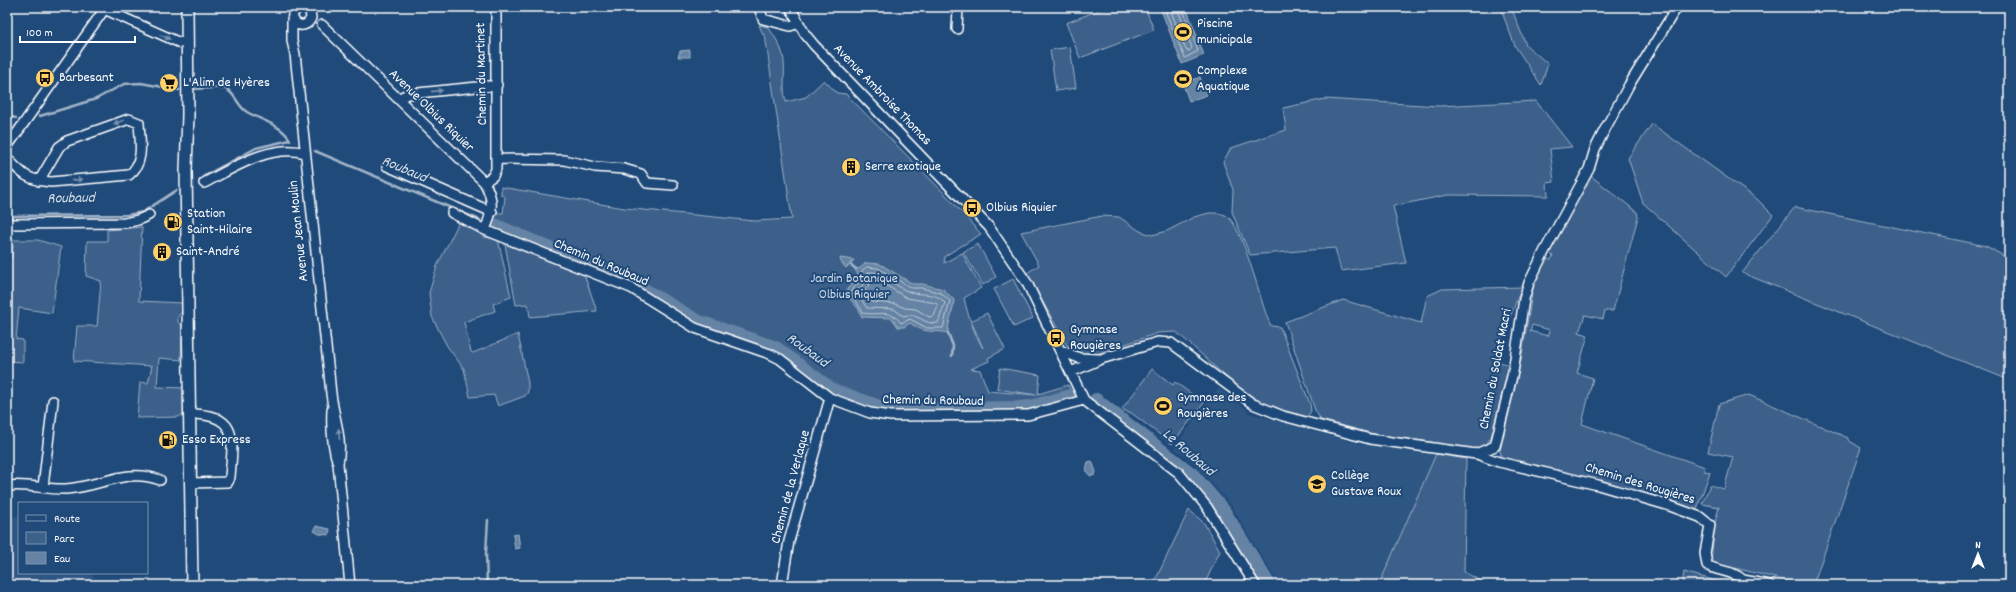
<svg xmlns="http://www.w3.org/2000/svg" width="2016" height="592" font-family="Dekko,sans-serif">
<style>
.built{fill:#2e5683}
.green{fill:#3c618b;stroke:#9eb0c5;fill-rule:evenodd}
.water{fill:#6583a4;stroke:#a3b5c8}
.lines{fill:none;stroke-linecap:round;stroke-linejoin:round}
.shore{stroke:#c1cddb;stroke-width:1}
.stream{stroke:#a3b5c8;stroke-width:2.5}
.river{stroke:#6583a4;stroke-width:14}
.minor-casing{stroke:#fff;stroke-width:12}
.major-casing{stroke:#fff;stroke-width:14}
.minor{stroke:#1f4a7a;stroke-width:9}
.major{stroke:#1f4a7a;stroke-width:11}
.oneway{fill:#7992af}
.labels{text-anchor:middle;dominant-baseline:central;stroke-width:4;stroke-linejoin:round;paint-order:stroke}
.poi-label{font-size:14px;fill:#fff;stroke:#1f4a7a;text-anchor:start}
.street-label{font-size:14px;fill:#fff;stroke:#1f4a7a}
.park-label{font-size:14px;fill:#d8dfe8;stroke:#1f4a7a}
.water-label{font-size:15px;font-style:italic;fill:#d8e0e8;stroke:#1f4a7a}
</style>
<rect width="100%" height="100%" fill="#1f4a7a"/>
<filter id="ink" filterUnits="userSpaceOnUse"><feTurbulence type="fractalNoise" baseFrequency=".025" numOctaves="2"/><feDisplacementMap in="SourceGraphic" scale="8" xChannelSelector="R" yChannelSelector="G"/><feConvolveMatrix kernelMatrix="1 2 1 2 8 2 1 2 1" color-interpolation-filters="sRGB"/></filter>
<g filter="url(#ink)">
<!-- built -->
<path class="built" d="M1218 388 1247 410 1248 413 1360 444 1436 454 1379 585H1279L1231 505 1194 463 1174 448Z
M19 516V573H93L94 585H7V517Z"/>
<!-- green -->
<path class="green" d="M1107 7H1145L1154 30 1080 58 1066 23Z
M1500 7H1511L1526 45 1548 64 1541 85 1515 46Z
M759 25 768 27C773 34 778 41 781 49 788 65 781 85 786 102L806 97 824 80 837 93 846 94 945 194 981 234 945 256 944 263 962 253 981 288 964 298C968 315 973 332 983 348L971 321 987 313 1005 349 988 358 989 361 971 369 980 370 988 391 1037 395 997 389 1000 368 1040 375 1038 394 1068 385 1071 391 1023 403 888 404 836 386 821 377 783 347 767 339 699 317 636 278 492 220 496 213H503L505 197 501 195V187L624 208 755 221 792 219 765 35H763Z
M1070 47 1076 88 1056 91 1050 50Z
M1325 99 1439 106 1536 101 1572 147 1550 149 1554 182 1547 183 1548 196 1448 195 1393 206 1406 263 1341 271 1335 248 1250 255 1232 212 1233 190 1223 162 1231 148 1286 130 1283 108Z
M1652 124 1757 199 1773 215 1726 277 1643 203 1628 158Z
M1591 176 1637 212 1638 217 1613 311H1605L1603 319 1585 315 1579 332 1588 335 1577 373 1593 378 1582 424 1705 467 1704 471 1710 472 1697 509 1692 511 1502 459 1500 451 1521 360 1534 282 1543 259 1551 260 1553 256 1548 252ZM1532 325 1550 330 1548 336 1530 331Z
M1795 207 1986 246 2009 259V380L1742 273Z
M1209 213C1215 213 1222 213 1227 216 1242 226 1260 297 1267 317L1271 326 1280 327 1310 404 1311 411 1307 417C1294 413 1278 410 1265 404 1230 386 1206 356 1176 332L1158 333 1093 355C1082 354 1074 352 1066 344L1027 273 1039 265 1021 232 1102 216 1119 217 1140 231 1152 235 1167 231 1194 217Z
M460 220 484 237 498 239 511 297 493 304 495 311 464 322 471 352 473 353 518 334 528 383V392L525 396 498 406 494 395 470 397 464 369 447 346 432 317 429 293 437 266Z
M142 227 139 301 182 303V312L178 316V322L182 325 181 360 159 358 157 387 186 388V411L179 417 137 418 140 382 148 383 152 366 74 361 77 326H97L101 281 86 276 87 241H107V230Z
M7 240H38L61 247 52 313 19 308 16 339 23 340V362L7 361V257H12L13 246 7 245Z
M505 244 584 274 597 311 530 317 528 304 516 305Z
M978 244 996 277 983 285 963 252Z
M1013 279 1033 318 1014 327 994 289Z
M1522 287 1496 353 1500 362 1509 365 1491 438 1483 446 1476 449 1374 434 1321 420 1315 410 1285 322 1343 300 1421 323 1427 296 1442 289Z
M1152 369 1173 385 1175 382 1204 403 1172 444 1130 412 1129 413 1122 409Z
M1749 395 1848 438V440L1861 448 1813 585H1803L1711 562 1715 522 1719 507 1702 504 1710 485 1724 489 1733 457 1708 452 1719 404Z
M1436 454 1466 459 1464 572 1489 585H1379Z
M1189 510 1204 523 1220 551 1204 585H1153Z
M1684 572 1731 585H1682Z"/>
<!-- water -->
<path class="water" d="M1169 7H1186L1204 55 1182 64 1161 10Z
M690 50V57H678L680 51Z
M1200 77 1207 95 1189 101 1183 84Z
M840 258 854 260 846 268 841 262Z
M866 263 880 264 913 284H922L943 289 954 300C953 312 948 322 948 333 930 329 927 335 910 323L904 327H898L892 318 862 317 858 308 848 297 847 289 854 282 858 274 855 270 857 268 859 269Z
M1092 461 1096 472 1095 475 1091 476C1085 473 1086 468 1088 462Z
M316 526 330 529 329 535 319 534 314 531Z
M518 534 520 548 515 549 513 535Z"/>
<g class="lines">
<!-- shore -->
<path class="shore" d="M1168 7 1166 13 1185 58 1198 51 1182 7
M1173 7 1172 14 1186 50 1189 51 1192 48 1177 7
M867 267 878 268 911 288H922L941 293 950 301 943 328H927L910 319 901 323C890 308 879 316 863 313 860 305 852 300 851 291L858 284 862 271Z
M874 272C887 276 897 288 910 292 922 296 936 291 945 303L938 323C924 326 917 311 903 316L894 309 867 308 856 292 862 286 867 273Z
M874 278 907 298 936 303 938 306 934 316 929 317 916 309 905 308 895 304 872 302 864 293Z"/>
<!-- stream -->
<path class="stream" d="M196 89C205 89 217 86 226 89 235 93 238 107 247 112 261 120 282 125 290 140L256 148 204 176
M7 116 16 118
M40 116 96 99 124 84 141 83 179 90
M315 151 480 220
M7 216 127 215 143 212 177 190
M851 265 856 269
M948 333 953 346 952 356
M487 585 486 553 488 520"/>
<!-- river -->
<path class="river" d="M494 225 634 284 697 321 776 348 832 390 880 407 892 410 1019 408 1031 407 1071 396
M1096 400 1193 475 1223 510 1269 585"/>
<defs>
<path id="minor" d="M299 7 293 13C291 26 306 30 311 18L310 11 305 7
M759 7 763 19 790 26 799 23
M790 7 805 34 814 45 989 227 1027 283 1084 400 1179 473 1207 507 1255 585
M104 9 178 42 187 44
M292 19V41L295 54 328 365C330 379 330 392 333 406 337 428 342 441 338 464
M322 25 484 182C495 200 492 213 485 230
M957 29 958 7
M399 98 408 94 497 85
M7 147 106 7
M7 158C22 174 27 180 51 182L129 175C145 163 140 141 139 123L129 119 67 141 59 147 39 181
M497 159 564 160 595 167 624 169 641 174 647 183 673 185
M387 166 492 212
M484 182 493 176 496 169V7
M204 183C233 168 271 143 305 153
M452 213 485 230 631 288 695 328 770 354 780 359 830 398 870 413 891 416 1028 415 1084 400
M7 224 125 223 138 220 149 215
M1062 351 1079 358 1098 359
M1071 372 1101 359 1158 342 1171 343 1253 404 1283 416 1370 439 1476 454 1495 446 1513 372 1524 299 1529 283 1544 252 1589 169 1595 149 1604 131 1629 85 1677 7
M332 410C331 429 332 446 338 464L350 585
M190 414C239 414 233 439 230 477L228 482 191 483
M1477 454 1499 462 1598 485 1670 506 1700 517 1710 525 1705 553 1707 565C1718 572 1733 570 1743 580V585
M7 486C27 483 46 490 66 489 100 487 126 467 160 480
M43 487 53 401
M1743 580 1769 585
M782 585 789 541 830 398"/>
<path id="major" d="M187 7 188 115 186 170 192 585"/>
</defs>
<!-- minor casing -->
<use href="#minor" class="minor-casing"/>
<!-- major casing -->
<use href="#major" class="major-casing"/>
<!-- minor -->
<use href="#minor" class="minor"/>
<!-- major -->
<use href="#major" class="major"/>
</g>
<!-- one-way arrows -->
<defs><path id="oneway-solid" d="M-6-.8H1V-3.2L6.5 0L1 3.2V.8H-6Z"/></defs>
<g class="oneway">
<use href="#oneway-solid" transform="translate(165 37) rotate(24)"/>
<use href="#oneway-solid" transform="translate(437 91) rotate(-6)"/>
<use href="#oneway-solid" transform="translate(119 122) rotate(160)"/>
<use href="#oneway-solid" transform="translate(77 180) rotate(-5)"/>
<use href="#oneway-solid" transform="translate(339 434) rotate(-95)"/>
</g>
</g>
<!-- icons -->
<defs>
<symbol id="stadium-disc" viewBox="-11 -11 22 22"><circle r="9.5" fill="#ffd166" stroke="#1f4a7a"/><path d="M0-5a6.5 5 0 1 0 0 10a6.5 5 0 1 0 0-10ZM-3.5-1.8h7v3.6h-7Z" fill="#111"/></symbol>
<symbol id="bus-disc" viewBox="-11 -11 22 22"><circle r="9.5" fill="#ffd166" stroke="#1f4a7a"/><path d="M-5-6H5V4H4V6H2V4H-2V6H-4V4H-5ZM-3.5-4V0h7V-4ZM-3.5 1.2v1.5H-2V1.2ZM2 1.2v1.5H3.5V1.2Z" fill="#111"/></symbol>
<symbol id="supermarket-disc" viewBox="-11 -11 22 22"><circle r="9.5" fill="#ffd166" stroke="#1f4a7a"/><path d="M-6-5.5h2.5l.6 2H6L4.5 2H-2.5L-4.4-4H-6ZM-1.5 3.2a1.3 1.3 0 1 0 .1 0ZM3 3.2a1.3 1.3 0 1 0 .1 0Z" fill="#111"/></symbol>
<symbol id="building-disc" viewBox="-11 -11 22 22"><circle r="9.5" fill="#ffd166" stroke="#1f4a7a"/><path d="M-4-6H4V6H1V3H-1V6H-4ZM-2.5-4.3h1.7v1.8h-1.7ZM.8-4.3h1.7v1.8H.8ZM-2.5-1h1.7V.8h-1.7ZM.8-1h1.7V.8H.8Z" fill="#111"/></symbol>
<symbol id="fuel-disc" viewBox="-11 -11 22 22"><circle r="9.5" fill="#ffd166" stroke="#1f4a7a"/><path d="M-5.5-6h7V0h2V4h1.3V-2.5L3-4.5l.8-.8L6-3V5H2.5V1h-1V6h-7ZM-4.2-4.7v3.2H.2V-4.7Z" fill="#111"/></symbol>
<symbol id="school-disc" viewBox="-11 -11 22 22"><circle r="9.5" fill="#ffd166" stroke="#1f4a7a"/><path d="M0-5L7-2L0 1L-7-2ZM-4 1L0 2.5L4 1V4Q0 6-4 4Z" fill="#111"/></symbol>
</defs>
<g fill-rule="evenodd">
<use href="#stadium-disc" x="1172" y="21" width="22" height="22"/>
<use href="#bus-disc" x="34" y="67" width="22" height="22"/>
<use href="#stadium-disc" x="1172" y="68" width="22" height="22"/>
<use href="#supermarket-disc" x="158" y="72" width="22" height="22"/>
<use href="#building-disc" x="840" y="156" width="22" height="22"/>
<use href="#bus-disc" x="961" y="197" width="22" height="22"/>
<use href="#fuel-disc" x="162" y="211" width="22" height="22"/>
<use href="#building-disc" x="151" y="241" width="22" height="22"/>
<use href="#bus-disc" x="1045" y="327" width="22" height="22"/>
<use href="#stadium-disc" x="1152" y="395" width="22" height="22"/>
<use href="#fuel-disc" x="157" y="429" width="22" height="22"/>
<use href="#school-disc" x="1306" y="473" width="22" height="22"/>
</g>
<g class="labels">
<!-- poi labels -->
<g class="poi-label">
<text x="1197" y="24">Piscine<tspan x="1197" dy="16">municipale</tspan></text>
<text x="1197" y="71">Complexe<tspan x="1197" dy="16">Aquatique</tspan></text>
<text x="59" y="78">Barbesant</text>
<text x="183" y="83">L'Alim de Hyères</text>
<text x="865" y="167">Serre exotique</text>
<text x="986" y="208">Olbius Riquier</text>
<text x="187" y="214">Station<tspan x="187" dy="16">Saint-Hilaire</tspan></text>
<text x="176" y="252">Saint-André</text>
<text x="1070" y="330">Gymnase<tspan x="1070" dy="16">Rougières</tspan></text>
<text x="1177" y="398">Gymnase des<tspan x="1177" dy="16">Rougières</tspan></text>
<text x="182" y="440">Esso Express</text>
<text x="1331" y="476">Collège<tspan x="1331" dy="16">Gustave Roux</tspan></text>
</g>
<!-- street labels -->
<g class="street-label">
<text transform="translate(482 74) rotate(-91)">Chemin du Martinet</text>
<text transform="translate(882 95) rotate(46)">Avenue Ambroise Thomas</text>
<text transform="translate(431 111) rotate(44)">Avenue Olbius Riquier</text>
<text transform="translate(299 231) rotate(-96)">Avenue Jean Moulin</text>
<text transform="translate(601 263) rotate(23)">Chemin du Roubaud</text>
<text transform="translate(1496 369) rotate(-79)">Chemin du Soldat Macri</text>
<text transform="translate(933 401) rotate(1)">Chemin du Roubaud</text>
<text transform="translate(1640 484) rotate(17)">Chemin des Rougières</text>
<text transform="translate(791 487) rotate(-75)">Chemin de la Verlaque</text>
</g>
<!-- park labels -->
<g class="park-label">
<text x="854" y="279">Jardin Botanique<tspan x="854" dy="16">Olbius Riquier</tspan></text>
</g>
<!-- water labels -->
<g class="water-label">
<text transform="translate(404 170) rotate(23)">Roubaud</text>
<text transform="translate(71 199) rotate(-1)">Roubaud</text>
<text transform="translate(807 351) rotate(36)">Roubaud</text>
<text transform="translate(1188 453) rotate(41)">Le Roubaud</text>
</g>
</g>
<!-- margin -->
<rect width="2016" height="592" fill="none" stroke="#1f4a7a" stroke-width="24"/>
<rect x="12" y="12" width="1992" height="568" fill="none" stroke="#fff" stroke-width="1.5" filter="url(#ink)"/>
<!-- legend -->
<rect x="18" y="502" width="130" height="72" fill="#1f4a7a" stroke="#7992af"/>
<rect x="26" y="515" width="20" height="6" fill="#1f4a7a" stroke="#7992af"/>
<text x="54" y="522" font-size="12" fill="#ffffff">Route</text>
<rect x="26" y="532" width="20" height="12" fill="#3c618b" stroke="#7992af"/>
<text x="54" y="542" font-size="12" fill="#ffffff">Parc</text>
<rect x="26" y="552" width="20" height="12" fill="#6583a4" stroke="#7992af"/>
<text x="54" y="562" font-size="12" fill="#ffffff">Eau</text>
<!-- north arrow -->
<g transform="translate(1978 554)" stroke="#1f4a7a" stroke-width="3" paint-order="stroke">
<path d="M0-3L7 15L0 10L-7 15Z" fill="#ffffff"/>
<text y="-6" font-size="11" font-weight="bold" text-anchor="middle" fill="#ffffff">N</text>
</g>
<!-- scale -->
<path d="M20 36v6h115v-6" fill="none" stroke="#ffffff" stroke-width="2"/>
<text x="26" y="36" font-size="12" fill="#ffffff" stroke="#1f4a7a" stroke-width="3" paint-order="stroke">100 m</text>
</svg>
